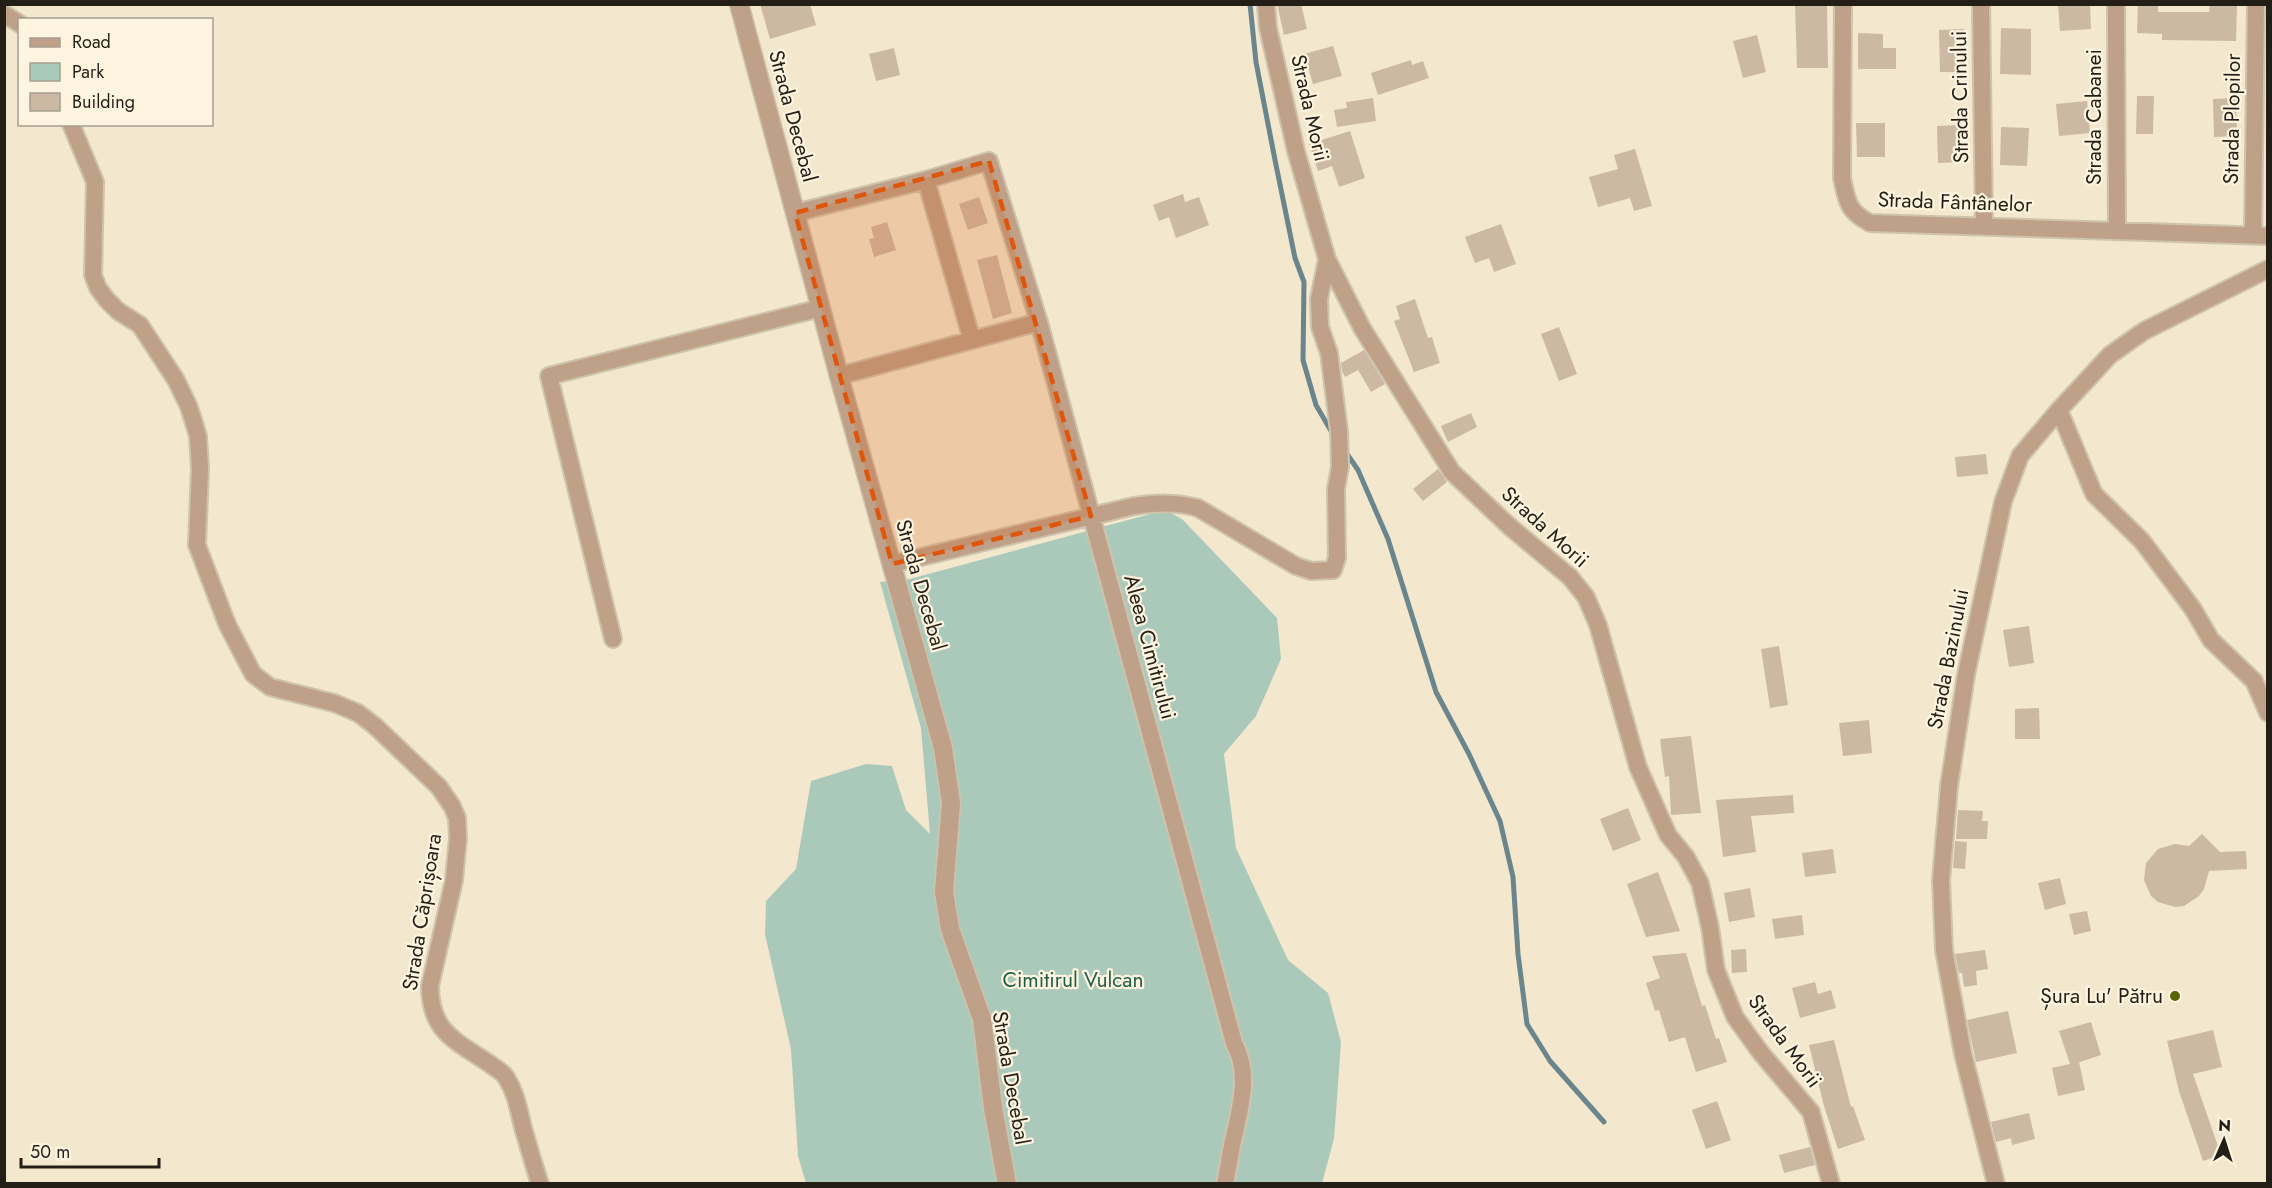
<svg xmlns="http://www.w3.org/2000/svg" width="2272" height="1188" font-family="Jost,sans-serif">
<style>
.green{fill:#abc9ba}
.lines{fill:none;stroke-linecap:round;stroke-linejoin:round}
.stream{stroke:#6a868c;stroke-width:5}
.building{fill:#ccb9a4}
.minor-casing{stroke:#cec3ac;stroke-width:20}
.tertiary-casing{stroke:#cec3ac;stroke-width:21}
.minor{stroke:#bfa189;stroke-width:16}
.tertiary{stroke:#bfa189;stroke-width:18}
.marked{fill:#de560c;fill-opacity:0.2;stroke:#de560c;stroke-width:4.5;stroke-dasharray:12 8;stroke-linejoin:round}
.poi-dot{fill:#5c6506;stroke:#fef4df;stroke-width:2}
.labels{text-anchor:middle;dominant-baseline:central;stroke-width:4.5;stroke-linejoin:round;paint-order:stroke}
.street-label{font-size:21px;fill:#241f16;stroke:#fef4df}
.park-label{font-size:21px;fill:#1d5f45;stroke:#fef4df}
.poi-label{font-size:21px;fill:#241f16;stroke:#fef4df;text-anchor:end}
</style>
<rect width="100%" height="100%" fill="#f3e7cd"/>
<!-- green -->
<path class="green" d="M1165 510 1182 519 1277 618 1281 659 1256 716 1224 754 1236 848 1288 960 1328 993 1341 1042 1334 1139 1322 1183H806L798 1156 791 1049 765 934 766 901 796 869 811 781 866 764 892 766 906 810 930 834 921 728 880 582 910 579Z"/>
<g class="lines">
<!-- stream -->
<path class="stream" d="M1250 4 1256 62 1275 160 1295 258 1304 282 1303 360 1316 405 1334 436
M1345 451 1358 470 1388 539 1436 692 1469 754 1500 821 1513 877 1518 954 1527 1024 1550 1061 1604 1122"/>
</g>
<!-- building -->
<path class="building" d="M760 4H810L816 25 770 39Z
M1277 4H1301L1307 29 1284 35Z
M1795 4 1827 6 1828 68H1797Z
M2058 4H2090L2091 29 2060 31Z
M2138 4H2158V12H2209L2210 4H2237L2236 41 2162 40V34L2137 33Z
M2001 28 2031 29V75L2000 74Z
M1964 29 1965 72H1940L1939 30Z
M1858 33 1883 34V48H1896V69H1858Z
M1757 35 1766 72 1743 78 1733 41Z
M1333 46 1342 76 1313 84 1304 54Z
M894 48 900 75 876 81 869 54Z
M1411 60 1412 65 1423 61 1429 78 1378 95 1371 73Z
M2137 96H2154L2153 134H2136Z
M1373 98 1376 121 1337 127 1334 110 1347 108 1346 102Z
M2236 98 2237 136 2214 137 2213 99Z
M2087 101 2090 133 2059 136 2056 104Z
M1856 123H1885V157H1857Z
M1960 125 1962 162 1938 163 1937 126Z
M2001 127 2029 128 2027 166 2000 165Z
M1350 131 1365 178 1339 187 1332 166 1318 171 1309 144Z
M1635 149 1652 206 1634 211 1630 198 1598 207 1589 177 1618 169 1614 155Z
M1183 194 1185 202 1199 197 1209 225 1176 238 1169 217 1159 221 1153 205Z
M979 197 988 223 968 230 959 204Z
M887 222 896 250 874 257 869 239 874 238 871 227Z
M1501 224 1516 264 1494 272 1489 258 1475 263 1465 237Z
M997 255 1012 313 993 319 977 260Z
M1415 299 1428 338 1432 337 1440 363 1414 372 1394 321 1400 319 1396 306Z
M1559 327 1577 374 1559 381 1541 334Z
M1364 350 1385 384 1371 392 1358 370 1345 377 1342 371 1341 363Z
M1471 413 1477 427 1448 442 1441 426Z
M1986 454 1988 474 1957 477 1955 457Z
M1438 469 1447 482 1423 501 1413 489Z
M2029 626 2034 663 2009 667 2003 630Z
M1779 646 1788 705 1770 708 1761 649Z
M2039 708 2040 739H2015V709Z
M1869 720 1872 753 1843 756 1839 723Z
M1691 736 1701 813 1671 815 1669 776 1665 777 1660 739Z
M1793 795 1794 813 1751 816 1756 852 1723 857 1716 800Z
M1628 808 1641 840 1613 851 1600 819Z
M1958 810 1983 811 1982 821H1988L1987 839H1956Z
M2202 834 2220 852 2246 851 2247 869 2209 871 2204 889 2199 896 2184 906 2175 907 2158 902 2151 896 2144 880 2146 863 2158 849 2175 844 2189 846Z
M1955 841 1967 842 1965 869 1953 868Z
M1833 849 1836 873 1805 877 1802 853Z
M1658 872 1680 931 1646 937 1627 884Z
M2060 878 2066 904 2045 910 2038 883Z
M1750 888 1755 917 1729 922 1724 893Z
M2087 911 2091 931 2074 935 2069 914Z
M1802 915 1804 935 1775 939 1772 919Z
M1746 949 1747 972 1732 973 1731 950Z
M1985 950 1988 969 1976 971 1977 985 1964 987 1962 973H1959L1955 954Z
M1686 953 1702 1006 1705 1005 1716 1039 1719 1038 1727 1062 1696 1072 1685 1037 1669 1042 1659 1010 1655 1011 1646 983 1660 978 1652 956Z
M1815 982 1818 994 1831 990 1836 1008 1800 1018 1792 988Z
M2008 1011 2017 1053 1976 1062 1967 1020Z
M2091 1022 2101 1055 2077 1063 2079 1062 2085 1090 2058 1096 2052 1068 2070 1064 2059 1031Z
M2213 1030 2222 1067 2193 1074 2221 1155 2203 1161 2179 1091 2167 1041Z
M1834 1040 1851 1107 1853 1106 1865 1140 1838 1149 1824 1106 1809 1045Z
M1717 1101 1731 1140 1706 1149 1692 1110Z
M2029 1113 2035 1139 2012 1145 2011 1138 1996 1142 1991 1122Z
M1810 1147 1815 1165 1784 1173 1779 1155Z"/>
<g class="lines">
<defs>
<path id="minor" d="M1266 4 1268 28 1296 151 1327 259 1362 328 1452 472 1509 526 1570 577 1586 597 1598 625 1638 767 1668 835 1686 857 1700 883 1710 927 1716 970 1735 1017 1761 1053 1811 1112 1831 1184
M1843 4 1842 178C1847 201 1847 211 1870 223L2268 236
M1981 4 1984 226
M2116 4 2117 230
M4 14 20 24
M71 124 95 182 93 275 98 288 107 300 118 311 140 325 176 380 189 407 198 436 200 469 197 545 227 624 253 674 270 687 334 703 358 713 375 726 439 787 452 806 457 818 458 838 454 880 430 986C430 1032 456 1041 490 1064 496 1069 504 1072 507 1079 517 1095 519 1113 524 1131 529 1148 534 1166 540 1184
M926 180 989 161 1039 322
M795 213 926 180 972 340
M2253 235 2256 4
M839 376 1039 322 1234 1043C1251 1074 1240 1109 1233 1141 1230 1155 1228 1170 1225 1184
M2059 410 2094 494 2142 541 2193 609 2211 640 2254 681 2268 713
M892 564 1134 506C1157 503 1176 502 1198 508L1296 566 1311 571 1333 570 1337 558 1336 489 1340 467 1339 431 1329 353 1320 327 1319 299 1327 259
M613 639 549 376 821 308
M1996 1184 1963 1054 1944 950 1941 880 1949 786 1966 675 2003 502 2020 456 2059 410 2110 355 2144 331 2268 269"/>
<path id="tertiary" d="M739 4 839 376 943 748 951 803 944 892 950 929 982 1019 993 1108 1007 1184"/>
</defs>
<!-- minor casing -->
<use href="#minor" class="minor-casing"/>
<!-- tertiary casing -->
<use href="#tertiary" class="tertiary-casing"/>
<!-- minor -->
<use href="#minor" class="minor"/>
<!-- tertiary -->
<use href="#tertiary" class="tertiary"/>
</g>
<!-- marked area -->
<path class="marked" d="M989 161 1091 516 892 564 795 213Z"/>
<!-- markers -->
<circle class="poi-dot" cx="2175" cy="996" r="6"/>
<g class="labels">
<!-- street labels -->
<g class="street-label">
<text transform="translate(1960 97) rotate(-91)">Strada Crinului</text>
<text transform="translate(1310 108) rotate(77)">Strada Morii</text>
<text transform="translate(793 116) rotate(75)">Strada Decebal</text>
<text transform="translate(2094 117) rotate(-90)">Strada Cabanei</text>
<text transform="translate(2232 119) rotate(-89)">Strada Plopilor</text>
<text transform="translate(1955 202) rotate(2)">Strada Fântânelor</text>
<text transform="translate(1545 527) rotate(42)">Strada Morii</text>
<text transform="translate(921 585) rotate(74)">Strada Decebal</text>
<text transform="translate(1150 647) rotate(75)">Aleea Cimitirului</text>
<text transform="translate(1948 659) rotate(-79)">Strada Bazinului</text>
<text transform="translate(422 912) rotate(-81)">Strada Căprișoara</text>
<text transform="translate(1785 1041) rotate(54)">Strada Morii</text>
<text transform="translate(1011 1078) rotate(80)">Strada Decebal</text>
</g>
<!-- park labels -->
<g class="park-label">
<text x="1073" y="980">Cimitirul Vulcan</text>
</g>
<!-- poi labels -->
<g class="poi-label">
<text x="2163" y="996">Șura Lu' Pătru</text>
</g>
</g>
<!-- border -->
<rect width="2272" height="1188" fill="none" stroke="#241f16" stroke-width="12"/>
<!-- legend -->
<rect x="18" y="18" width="195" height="108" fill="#fef4df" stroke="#a79f8f" stroke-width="1.5"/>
<rect x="30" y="38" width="30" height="9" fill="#bfa189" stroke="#a79f8f" stroke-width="1.5"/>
<text x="72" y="48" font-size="18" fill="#241f16">Road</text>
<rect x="30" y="63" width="30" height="18" fill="#abc9ba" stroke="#a79f8f" stroke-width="1.5"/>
<text x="72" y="78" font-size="18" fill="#241f16">Park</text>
<rect x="30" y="93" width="30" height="18" fill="#ccb9a4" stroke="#a79f8f" stroke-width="1.5"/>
<text x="72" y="108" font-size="18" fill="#241f16">Building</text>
<!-- north arrow -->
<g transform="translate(2224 1140) rotate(3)" stroke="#fef4df" stroke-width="4.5" paint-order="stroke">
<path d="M0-4.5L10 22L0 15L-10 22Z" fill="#241f16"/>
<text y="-9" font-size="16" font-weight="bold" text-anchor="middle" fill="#241f16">N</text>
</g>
<!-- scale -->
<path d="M21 1158v9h138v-9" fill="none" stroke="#241f16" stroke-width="3"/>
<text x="30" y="1158" font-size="18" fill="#241f16" stroke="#fef4df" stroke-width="4.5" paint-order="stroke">50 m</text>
</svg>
